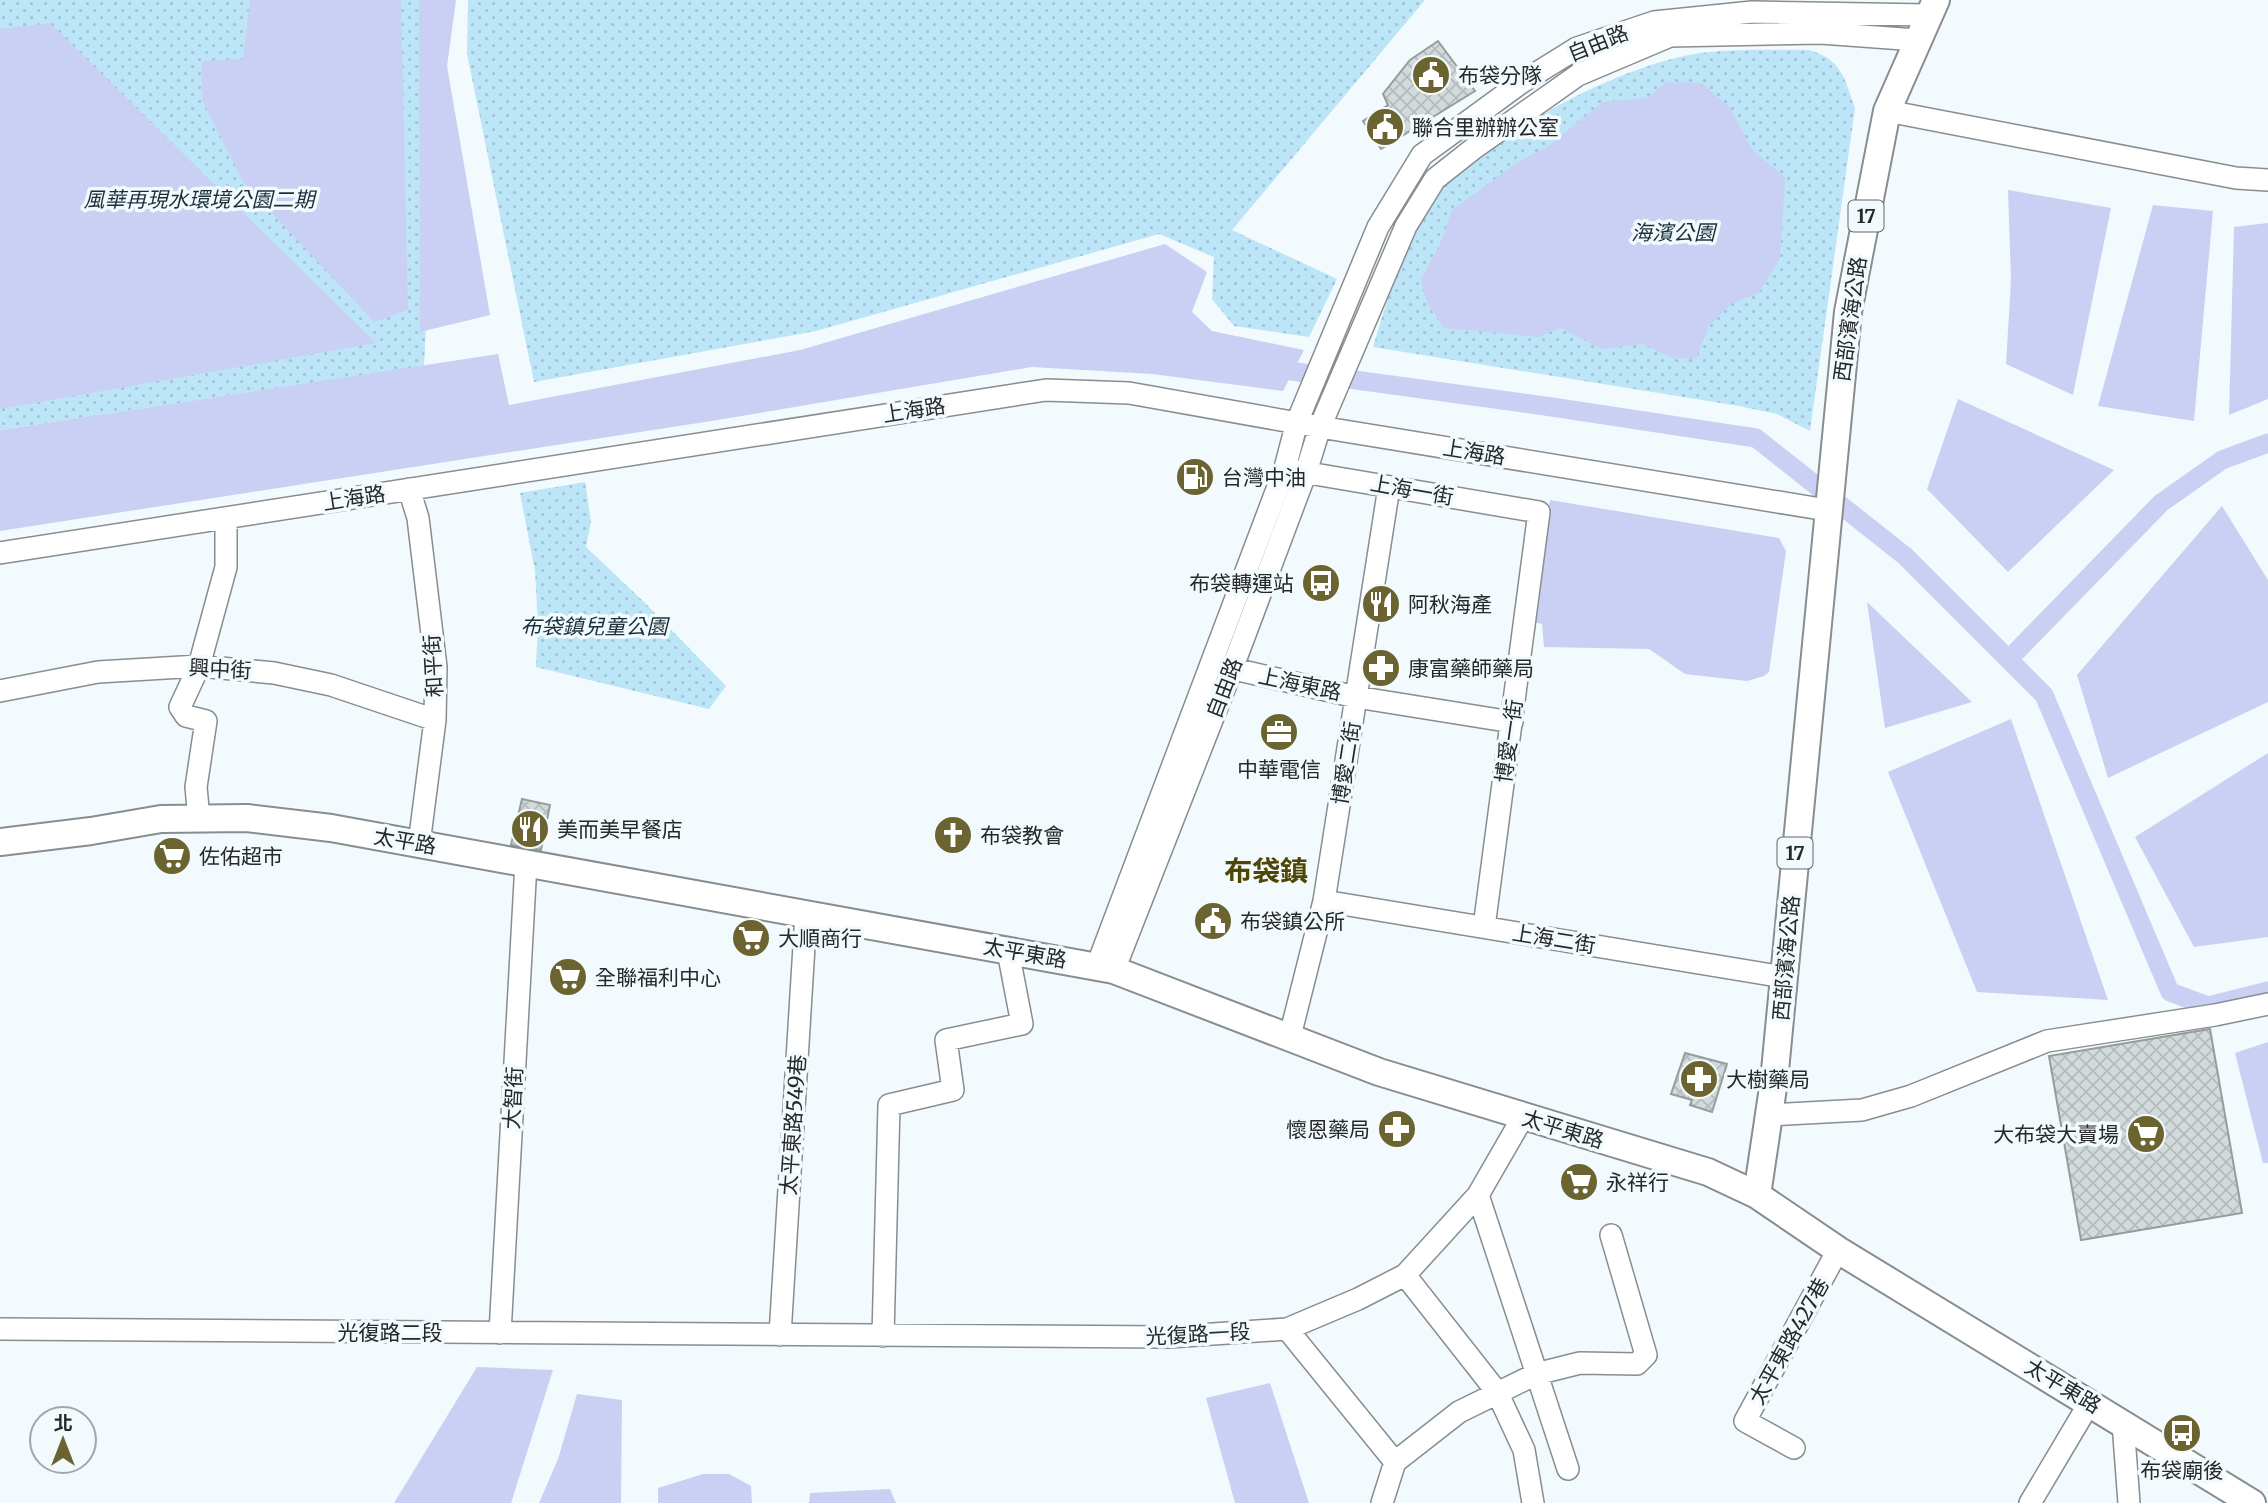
<svg xmlns="http://www.w3.org/2000/svg" width="2268" height="1503" font-family="Merriweather,'Noto Sans TC',serif">
<style>
.park{fill:url(#park-dots)}
.water{fill:#c9d0f3}
.lines{fill:none;stroke-linecap:round;stroke-linejoin:round}
.canal{stroke:#c9d0f3;stroke-width:19}
.building{fill:url(#building-cross-hatch);stroke:#959d9d;stroke-width:2}
.minor-casing{stroke:#878d91;stroke-width:24}
.major-casing{stroke:#878d91;stroke-width:30}
.minor{stroke:#fff;stroke-width:21}
.major{stroke:#fff;stroke-width:26}
.labels{text-anchor:middle;dominant-baseline:central;stroke-width:7;stroke-linejoin:round;paint-order:stroke}
.shield{fill:#f2fafd;stroke:#636769;stroke-width:2}
.shield-label{font-size:19px;font-weight:bold;fill:#26282a}
.street-label{font-size:21px;fill:#26282a;stroke:#f2fafd}
.poi-label{font-size:21px;fill:#26282a;stroke:#f2fafd;text-anchor:start}
.park-label{font-size:21px;font-style:italic;fill:#192e37;stroke:#f2fafd}
.district-label{font-size:28px;font-weight:bold;fill:#4f4603;stroke:#f2fafd}
</style>
<defs>
<pattern id="park-dots" width="8" height="8" patternUnits="userSpaceOnUse" patternTransform="scale(1.75)"><rect width="8" height="8" fill="#bce5f7"/><path d="M2 2h.1M6 6h.1" fill="none" stroke="#a1c4d4" stroke-width="1.8" stroke-linecap="round"/></pattern>
<pattern id="building-cross-hatch" width="8" height="8" patternUnits="userSpaceOnUse" patternTransform="scale(1.75)"><rect width="8" height="8" fill="#d2dadb"/><path d="M0 0l8 8M0 8l8-8" fill="none" stroke="#b4bbbc"/></pattern>
</defs>
<rect width="100%" height="100%" fill="#f2fafd"/>
<!-- park -->
<path class="park" d="M0 0H442L424 366 0 430Z
M468 0H1425L1232 230 1337 279 1309 337 1234 326 1212 299 1214 257 1159 234 816 331 534 382 467 54Z
M1810 50C1843 61 1844 78 1855 108L1810 431 1777 414 1739 406 1373 347C1388 297 1406 233 1439 191 1446 184 1456 177 1463 170 1521 119 1632 60 1709 52 1742 49 1777 50 1810 50Z
M585 482 591 522 586 547 644 602 726 686 709 709 536 667 538 625 535 571 520 493Z"/>
<!-- water -->
<path class="water" d="M250 0H401L408 310 374 322 244 183 202 100V61L243 59Z
M419 0H456L447 66 490 315 420 332Z
M50 23 376 343 0 409V29Z
M1667 82 1702 83 1730 108 1752 149 1785 178 1780 258 1759 293 1731 304 1708 327 1696 359 1673 358 1642 344 1603 349 1560 328 1538 337 1444 328 1427 303 1421 280 1440 244 1452 210 1518 162 1546 148 1603 102 1646 98Z
M2008 190 2111 208 2073 395 2006 364 2011 280Z
M2153 205 2213 211 2194 421 2098 406Z
M2268 223V399L2229 415 2234 227Z
M1165 244 1207 272 1192 312 1212 331 1304 350 1283 391 1152 374 1032 367 724 419 0 531V430L498 354 509 405 800 350Z
M1958 399 2114 470 2008 572 1927 489Z
M1550 500 1779 538 1786 551 1769 672 1764 676 1747 681 1685 674 1649 649 1544 647 1542 624 1530 621Z
M2222 506 2268 580V702L2108 778 2077 675Z
M1867 602 1972 702 1885 728Z
M2011 719 2108 1000 1977 992 1888 772Z
M2268 753V937L2194 947 2135 837Z
M2268 1042V1163H2263L2235 1053Z
M477 1367 553 1370 511 1503H394Z
M1270 1383 1309 1503H1235L1206 1398Z
M577 1394 622 1400 621 1503H539L558 1459Z
M703 1474H729L751 1486 752 1503H658V1488Z
M890 1489 896 1503H809L810 1493Z"/>
<g class="lines">
<!-- canal -->
<path class="canal" d="M1268 368 1552 407 1756 438 1905 556 2044 695 2170 992 2208 1006 2268 991
M2009 659 2161 503 2222 460 2268 443"/>
</g>
<!-- building -->
<path class="building" d="M1438 41 1475 91 1381 149 1363 121 1388 105 1383 94 1410 60Z
M522 799 550 805 541 850 511 845Z
M2210 1029 2242 1213 2081 1240 2049 1056Z
M1685 1053 1727 1064 1712 1112 1690 1105 1692 1100 1671 1094Z"/>
<g class="lines">
<defs>
<path id="minor" d="M1887 111 2236 178 2268 180
M1291 470 1539 512 1484 927
M409 489 418 518 436 667 435 720 419 844
M0 553 1046 390 1129 393 1320 427 1827 510
M1221 666 1356 697 1512 722
M0 691 98 672 199 666 274 673 331 685 435 720
M199 819 196 787 206 721 186 716 180 707 199 666 226 567V518
M1324 901 1784 977
M1097 966 1285 468 1297 422 1378 227 1422 155 1522 82 1577 48 1654 22 1752 12 1928 15
M1114 970 1232 669 1306 472 1320 427 1406 226 1435 179 1473 149 1578 75 1670 36 1821 33 1917 40
M1290 1036 1324 901 1389 487
M1767 1115 1862 1110 1911 1096 2047 1041 2215 1015 2268 1004
M1478 1195 1568 1469
M1405 1275 1497 1392 1524 1450 1533 1503
M0 1329 1169 1337 1287 1329 1358 1299 1405 1275 1478 1195 1523 1117
M1287 1329 1395 1462
M500 1333 526 863
M780 1335 806 914
M883 1336 889 1105 953 1090 946 1040 1022 1024 1008 951
M2123 1423 2129 1503
M1794 1448 1745 1421 1838 1250
M1382 1503 1395 1462 1459 1412 1536 1374 1580 1363 1637 1364 1646 1355 1611 1235
M2030 1503 2090 1402"/>
<path id="major" d="M0 842 91 831 161 819 247 818 331 828 1114 970 1379 1072 1708 1172 1757 1195 1838 1250 2252 1503
M1757 1195 1774 1081 1848 312 1887 111 1936 0"/>
</defs>
<!-- minor casing -->
<use href="#minor" class="minor-casing"/>
<!-- major casing -->
<use href="#major" class="major-casing"/>
<!-- minor -->
<use href="#minor" class="minor"/>
<!-- major -->
<use href="#major" class="major"/>
</g>
<!-- icons -->
<defs>
<symbol id="civic-disc" viewBox="-11 -11 22 22"><circle r="9.5" fill="#6b6430" stroke="#f2fafd"/><path d="M-.6-6.5H3V-4.5H.6V-3L4-1V1h2V6H-6V1h2V-1L-.6-3ZM-1.2 2.5V6h2.4V2.5Z" fill="#fff"/></symbol>
<symbol id="fuel-disc" viewBox="-11 -11 22 22"><circle r="9.5" fill="#6b6430" stroke="#f2fafd"/><path d="M-5.5-6h7V0h2V4h1.3V-2.5L3-4.5l.8-.8L6-3V5H2.5V1h-1V6h-7ZM-4.2-4.7v3.2H.2V-4.7Z" fill="#fff"/></symbol>
<symbol id="bus-disc" viewBox="-11 -11 22 22"><circle r="9.5" fill="#6b6430" stroke="#f2fafd"/><path d="M-5-6H5V4H4V6H2V4H-2V6H-4V4H-5ZM-3.5-4V0h7V-4ZM-3.5 1.2v1.5H-2V1.2ZM2 1.2v1.5H3.5V1.2Z" fill="#fff"/></symbol>
<symbol id="restaurant-disc" viewBox="-11 -11 22 22"><circle r="9.5" fill="#6b6430" stroke="#f2fafd"/><path d="M-5-6h1v4h1v-4h1v4h1v-4h1v5L-1.5 .5V6h-2V.5L-5-1ZM5-6V6H3V1.5H1.5Q1.5-4 5-6Z" fill="#fff"/></symbol>
<symbol id="pharmacy-disc" viewBox="-11 -11 22 22"><circle r="9.5" fill="#6b6430" stroke="#f2fafd"/><path d="M-2-6h4v4h4v4h-4v4h-4v-4h-4v-4h4Z" fill="#fff"/></symbol>
<symbol id="office-disc" viewBox="-11 -11 22 22"><circle r="9.5" fill="#6b6430" stroke="#f2fafd"/><path d="M-6-3h4V-5.5h4V-3h4V5H-6ZM-1-4.5V-3h2v-1.5ZM-6 0V1H6V0Z" fill="#fff"/></symbol>
<symbol id="church-disc" viewBox="-11 -11 22 22"><circle r="9.5" fill="#6b6430" stroke="#f2fafd"/><path d="M-1.2-6h2.4v3.5h3.3v2.4h-3.3V6h-2.4V-.1h-3.3v-2.4h3.3Z" fill="#fff"/></symbol>
<symbol id="supermarket-disc" viewBox="-11 -11 22 22"><circle r="9.5" fill="#6b6430" stroke="#f2fafd"/><path d="M-6-5.5h2.5l.6 2H6L4.5 2H-2.5L-4.4-4H-6ZM-1.5 3.2a1.3 1.3 0 1 0 .1 0ZM3 3.2a1.3 1.3 0 1 0 .1 0Z" fill="#fff"/></symbol>
</defs>
<g fill-rule="evenodd">
<use href="#civic-disc" x="1409" y="53" width="44" height="44"/>
<use href="#civic-disc" x="1363" y="105" width="44" height="44"/>
<use href="#fuel-disc" x="1173" y="455" width="44" height="44"/>
<use href="#bus-disc" x="1299" y="561" width="44" height="44"/>
<use href="#restaurant-disc" x="1359" y="582" width="44" height="44"/>
<use href="#pharmacy-disc" x="1359" y="646" width="44" height="44"/>
<use href="#office-disc" x="1257" y="710" width="44" height="44"/>
<use href="#restaurant-disc" x="508" y="807" width="44" height="44"/>
<use href="#church-disc" x="931" y="813" width="44" height="44"/>
<use href="#supermarket-disc" x="150" y="834" width="44" height="44"/>
<use href="#civic-disc" x="1191" y="899" width="44" height="44"/>
<use href="#supermarket-disc" x="729" y="916" width="44" height="44"/>
<use href="#supermarket-disc" x="546" y="955" width="44" height="44"/>
<use href="#pharmacy-disc" x="1677" y="1057" width="44" height="44"/>
<use href="#pharmacy-disc" x="1375" y="1107" width="44" height="44"/>
<use href="#supermarket-disc" x="2124" y="1112" width="44" height="44"/>
<use href="#supermarket-disc" x="1557" y="1160" width="44" height="44"/>
<use href="#bus-disc" x="2160" y="1411" width="44" height="44"/>
</g>
<g class="labels">
<!-- shield labels -->
<g class="shield">
<rect x="1848.5" y="200.5" width="35" height="31" rx="5"/>
<rect x="1777.5" y="837.5" width="35" height="31" rx="5"/>
</g>
<g class="shield-label">
<text x="1866" y="216">17</text>
<text x="1795" y="853">17</text>
</g>
<!-- street labels -->
<g class="street-label">
<text transform="translate(1598 43) rotate(-22)">自由路</text>
<text transform="translate(1850 319) rotate(-82)">西部濱海公路</text>
<text transform="translate(914 410) rotate(-9)">上海路</text>
<text transform="translate(1474 452) rotate(9)">上海路</text>
<text transform="translate(1412 490) rotate(10)">上海一街</text>
<text transform="translate(354 498) rotate(-9)">上海路</text>
<text transform="translate(433 666) rotate(-93)">和平街</text>
<text transform="translate(220 669) rotate(3)">興中街</text>
<text transform="translate(1300 684) rotate(12)">上海東路</text>
<text transform="translate(1224 688) rotate(-69)">自由路</text>
<text transform="translate(1509 741) rotate(-82)">博愛一街</text>
<text transform="translate(1346 763) rotate(-81)">博愛二街</text>
<text transform="translate(405 841) rotate(10)">太平路</text>
<text transform="translate(1554 939) rotate(9)">上海二街</text>
<text transform="translate(1025 953) rotate(10)">太平東路</text>
<text transform="translate(1786 958) rotate(-85)">西部濱海公路</text>
<text transform="translate(513 1098) rotate(-87)">大智街</text>
<text transform="translate(793 1125) rotate(-86)">太平東路549巷</text>
<text transform="translate(1563 1129) rotate(17)">太平東路</text>
<text x="390" y="1332">光復路二段</text>
<text transform="translate(1198 1334) rotate(-3)">光復路一段</text>
<text transform="translate(1789 1341) rotate(-61)">太平東路427巷</text>
<text transform="translate(2063 1386) rotate(31)">太平東路</text>
</g>
<!-- poi labels -->
<g class="poi-label">
<text x="1458" y="75">布袋分隊</text>
<text x="1412" y="127">聯合里辦辦公室</text>
<text x="1222" y="477">台灣中油</text>
<text x="1294" y="583" text-anchor="end">布袋轉運站</text>
<text x="1408" y="604">阿秋海產</text>
<text x="1408" y="668">康富藥師藥局</text>
<text x="1279" y="769" text-anchor="middle">中華電信</text>
<text x="557" y="829">美而美早餐店</text>
<text x="980" y="835">布袋教會</text>
<text x="199" y="856">佐佑超市</text>
<text x="1240" y="921">布袋鎮公所</text>
<text x="778" y="938">大順商行</text>
<text x="595" y="977">全聯福利中心</text>
<text x="1726" y="1079">大樹藥局</text>
<text x="1370" y="1129" text-anchor="end">懷恩藥局</text>
<text x="2119" y="1134" text-anchor="end">大布袋大賣場</text>
<text x="1606" y="1182">永祥行</text>
<text x="2182" y="1470" text-anchor="middle">布袋廟後</text>
</g>
<!-- park labels -->
<g class="park-label">
<text x="199" y="199">風華再現水環境公園二期</text>
<text x="1673" y="232">海濱公園</text>
<text x="594" y="626">布袋鎮兒童公園</text>
</g>
<!-- district labels -->
<g class="district-label">
<text x="1266" y="871">布袋鎮</text>
</g>
</g>
<!-- north arrow -->
<g transform="translate(63 1440)"><circle r="33" fill="#f2fafd" stroke="#a0a6a9" stroke-width="2"/>
<path d="M0-5L12 26L0 18L-12 26Z" fill="#6b6430"/>
<text y="-10" font-size="19" font-weight="bold" text-anchor="middle" fill="#26282a">北</text>
</g>
</svg>
